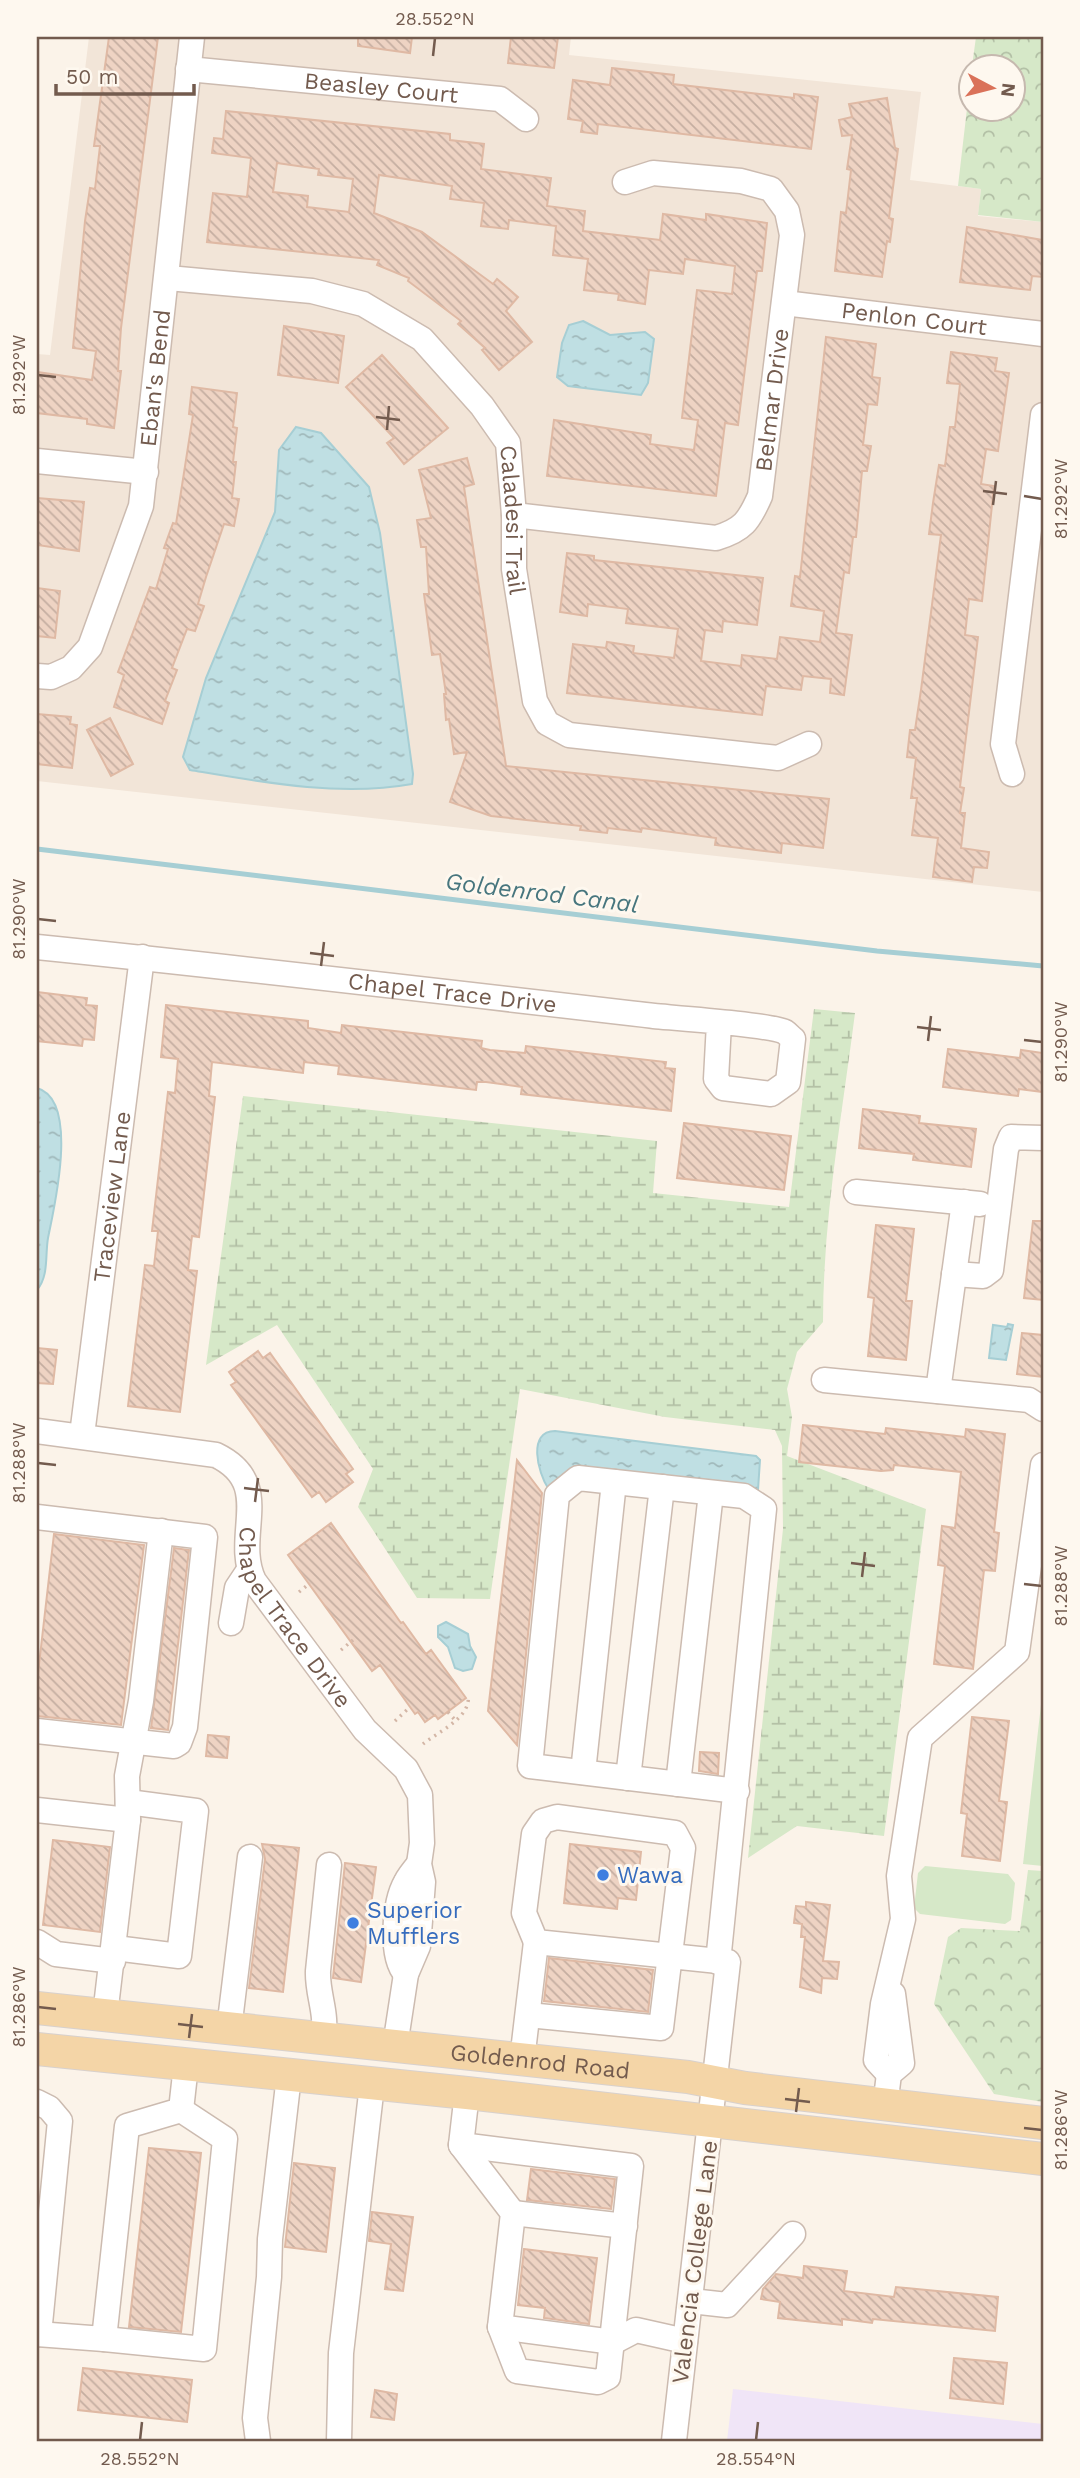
<svg xmlns="http://www.w3.org/2000/svg" width="1080" height="2478" font-family="'Work Sans',sans-serif">
<style>
.residential{fill:#f2e5d8}
.education{fill:#f0e5f7}
.forest{fill:url(#forest-crowns)}
.wetland{fill:url(#wetland-marsh)}
.green{fill:#d6e8c8}
.water{fill:url(#water-ripples);stroke:#a6ced4;stroke-width:2}
.lines{fill:none;stroke-linecap:round;stroke-linejoin:round}
.stream{stroke:#a6ced4;stroke-width:5}
.building{fill:url(#building-back-hatch);stroke:#dfb9a4;stroke-width:2;fill-rule:evenodd}
.minor-casing{stroke:#ccbbb0;stroke-width:27}
.major-casing{stroke:#d8d1cd;stroke-width:34}
.path{stroke:#d3b6a6;stroke-width:3.5;stroke-dasharray:2 5;stroke-linecap:butt}
.minor{stroke:#fff;stroke-width:24}
.major{stroke:#f4d5a7;stroke-width:32}
.ticks{fill:none;stroke:#735b4e;stroke-width:2.5}
.shop-dot{fill:#3f7fe0;stroke:#fef8ef;stroke-width:2.5}
.labels{text-anchor:middle;dominant-baseline:central;stroke-width:6;stroke-linejoin:round;paint-order:stroke}
.street-label{font-size:23px;fill:#735b4e;stroke:#fef8ef}
.shop-label{font-size:23px;fill:#366cbe;stroke:#fef8ef;text-anchor:start}
.water-label{font-size:24px;font-style:italic;fill:#47767e;stroke:#fef8ef}
.neatline{fill:none;stroke:#735b4e;stroke-width:2.5}
.ticks-label{font-size:18px;text-anchor:middle;fill:#735b4e}
</style>
<defs>
<pattern id="forest-crowns" width="20" height="18" patternUnits="userSpaceOnUse" patternTransform="scale(1.75)"><rect width="20" height="18" fill="#d6e8c8"/><path d="M2 6a3 3 0 1 1 6 0M12 15a3 3 0 1 1 6 0" fill="none" stroke="#b2bfa5"/></pattern>
<pattern id="wetland-marsh" width="20" height="14" patternUnits="userSpaceOnUse" patternTransform="scale(1.75)"><rect width="20" height="14" fill="#d6e8c8"/><path d="M1 5h8M5 5V1M11 12h8M15 12V8" fill="none" stroke="#b2bfa5"/></pattern>
<pattern id="water-ripples" width="26" height="14" patternUnits="userSpaceOnUse" patternTransform="scale(1.75)"><rect width="26" height="14" fill="#bfdfe3"/><path d="M2 4q2-2 4 0t4 0M15 11q2-2 4 0t4 0" fill="none" stroke="#a0b8ba"/></pattern>
<pattern id="building-back-hatch" width="6" height="6" patternUnits="userSpaceOnUse" patternTransform="scale(1.75)"><rect width="6" height="6" fill="#eed3c3"/><path d="M-1 5l2 2M0 0l6 6M5-1l2 2" fill="none" stroke="#c5aea1"/></pattern>
</defs>
<rect width="100%" height="100%" fill="#fbf3e9"/>
<!-- residential -->
<path class="residential" d="M89 37H571L569 55 921 92 910 180 981 189 978 216 1043 222V892L37 781V354L50 355Z"/>
<!-- education -->
<path class="education" d="M733 2389 1043 2424V2441H727Z"/>
<!-- forest -->
<path class="forest" d="M976 37H1043V222L978 215 981 189 958 186 971 74 972 108H1014V66H972Z
M1028 1870 1043 1871V2102L994 2094 934 2004 948 1937 961 1928 1020 1931Z"/>
<!-- wetland -->
<path class="wetland" d="M814 1009 855 1013C842 1116 823 1218 823 1322L797 1352 787 1389 792 1417 787 1456 926 1509 884 1836 797 1826 748 1858 783 1529 782 1446 775 1430 665 1417 520 1389 490 1599 417 1598 358 1507 373 1469 277 1325 206 1365 243 1096 657 1141 653 1193 789 1207Z"/>
<!-- green -->
<path class="green" d="M1043 1687V1866L1023 1864Z
M925 1866 1008 1874 1015 1883 1011 1920 1005 1924 920 1914 914 1908 918 1873Z"/>
<!-- water -->
<path class="water" d="M583 321 610 335 645 332 654 339 648 383 641 395 568 386 557 377 562 343 569 325Z
M296 427 321 433 369 487 380 533 413 774 412 784C340 797 261 782 190 770L183 757 206 678 275 512 279 450Z
M37 1088C80 1100 54 1208 48 1238 45 1255 49 1276 37 1290Z
M1008 1324 1013 1325 1006 1360 989 1358 993 1325 1007 1327Z
M555 1431 756 1456 760 1460 758 1490 573 1471 562 1475 548 1488C538 1473 527 1431 555 1431Z
M446 1622 468 1634 470 1646 476 1657 472 1669 463 1671 455 1668 448 1647 438 1637V1626Z"/>
<g class="lines">
<!-- stream -->
<path class="stream" d="M37 849 877 951 1043 966"/>
</g>
<!-- building -->
<path class="building" d="M109 37H158L121 328 118 371H121L114 428 87 424V419L37 413V372L92 380 96 351 73 348 85 221 90 188 95 189 100 146H94Z
M358 37H412L410 53 358 46Z
M511 37H558L554 68 508 63Z
M612 68 674 75 673 84 794 98V94L818 97 811 149 598 124 597 134 581 132 583 121 568 119 573 80 610 85Z
M887 98 895 148 898 149 889 218 893 219 890 242 887 241 882 277 835 271 841 212 846 213 851 170 847 169 852 135 842 136 839 120 852 117 849 104Z
M226 111 450 134V140L484 144 481 169 551 178 547 206 585 211 583 231 660 240 663 214 706 220V214L767 223 762 271H757L738 425 725 423 716 496 547 476 554 420 651 435 650 444 694 450 698 420 682 418 697 290 732 294 735 266 685 259 683 274 649 270 645 304 618 300 619 294 584 290 588 259 553 255 556 226 509 220 508 229 481 226 484 203 450 199 452 186 379 175 374 213 422 232 493 284 497 279 518 297 506 311 532 342 499 370 482 350 485 348 458 324 461 321 408 281 409 278 377 265 379 260 207 242 213 193 247 197 251 158 212 153 214 138 223 139ZM277 163 319 169 318 175 353 179 349 212 307 207 308 196 273 192Z
M967 227 1043 240V277L1032 276 1030 290 960 282Z
M284 326 344 336 338 383 278 375Z
M826 337 876 344 872 377 880 378 877 405 868 404 863 445 871 446 867 471H862L856 537H853L849 573 844 572 836 633 852 635 844 695 830 693 831 679 803 676 801 690 766 686 762 715 567 693 573 644 606 648 607 642 634 646 633 653 674 658 678 629 626 623 628 609 588 604 587 616 560 612 567 553 594 556V560L763 578 757 625 723 621 722 632 705 630 701 661 741 666 742 655 777 659 780 637 820 642 824 611 791 606 795 576 800 577Z
M951 352 997 358 995 371 1009 373 998 451 986 449 981 484 994 486 982 601 969 599 965 635 978 637 960 787 964 788 960 813H965L961 848 989 852 987 868 974 867 972 882 933 877 938 838 912 835 917 798H911L916 758 907 757 910 730H915L921 690 941 535 929 534 933 503 939 465 945 466 950 427H955L960 384 947 383Z
M382 355 448 428 404 464 387 443 394 438 346 387Z
M192 387 237 393 233 427 237 428 233 462H236L232 498 239 499 234 526 224 524 206 577 198 604 204 606 195 631 187 629 172 668 177 670 165 701 169 703 162 724 114 707 124 675 118 672 150 587 156 589 168 549 164 548 173 523 176 524 193 415 189 414Z
M467 458 474 484 464 487 506 766 829 799 823 848 782 843 781 853 715 845 716 838 642 828 641 832 608 828 607 833 580 830 581 826 491 816 450 802 467 752 454 754 449 719 446 720 444 694H446L440 654 432 655 424 594H429L426 547H421L417 520 431 518 419 470Z
M37 498 84 502 79 551 37 545Z
M37 588 60 591 55 638 37 636Z
M37 714 71 717 70 724 77 725 72 768 37 764Z
M110 718 133 764 111 776 87 730Z
M37 992 87 998 86 1005 97 1006 94 1040 83 1039 82 1046 37 1041Z
M166 1005 308 1021V1028L341 1033 342 1025 482 1041 481 1048 490 1050 525 1053 526 1046 666 1062 665 1068 675 1069 671 1111 521 1094 522 1087 486 1082H477L476 1090 338 1074 339 1066 304 1062 303 1073 212 1062 209 1096 215 1097 199 1237 192 1236 188 1270 197 1271 180 1412 128 1406 145 1265 154 1266 158 1231H152L168 1092 175 1093 178 1059 161 1057Z
M948 1049 1020 1058 1021 1050 1043 1053V1092L1019 1089 1018 1096 943 1087Z
M863 1109 920 1116 919 1123 976 1129 971 1167 913 1160 914 1154 859 1148Z
M684 1123 791 1136 784 1190 677 1178Z
M1033 1221H1043V1300L1024 1298Z
M876 1225 914 1229 906 1301H912L906 1360 868 1356 874 1298 868 1297Z
M1022 1333 1043 1335V1377L1017 1374Z
M37 1348 57 1350 53 1384 37 1383Z
M258 1351 263 1358 270 1353 353 1469 346 1474 353 1482 326 1502 319 1492 312 1497 231 1385 236 1382 229 1372Z
M803 1425 885 1434 886 1428 965 1437 966 1429 1005 1434 994 1532 999 1533 995 1571 984 1570 973 1669 934 1664 945 1566 938 1565 942 1526 955 1528 961 1472 894 1465 893 1470 881 1471 799 1462Z
M517 1460 542 1493 517 1745 488 1711Z
M331 1523 401 1623 403 1622 426 1654 431 1650 466 1698 438 1719 435 1715 425 1722 418 1712 415 1714 380 1665 372 1671 288 1555Z
M54 1534 144 1545 121 1725 37 1716V1682Z
M174 1548 189 1550 168 1730 151 1728Z
M972 1717 1009 1721 999 1801 1007 1802 1000 1861 962 1856 967 1814 961 1813Z
M208 1735 229 1737 227 1758 206 1756Z
M700 1752 719 1753 718 1774 699 1771Z
M53 1840 110 1847 100 1932 43 1925Z
M262 1844 299 1848 283 1992 249 1988 265 1859Z
M570 1844 641 1852 636 1900 618 1898 617 1909 564 1903Z
M345 1863 376 1867 361 1982 333 1978Z
M806 1902 830 1905 823 1961 839 1962 837 1979 822 1978 821 1993 800 1987 805 1937H801L802 1924 794 1923 796 1906 806 1907Z
M549 1958 653 1970 648 2012 544 2001Z
M149 2148 201 2153 181 2332 129 2327Z
M294 2163 335 2168 326 2252 285 2247Z
M531 2169 615 2179 611 2209 527 2200Z
M372 2212 413 2217 403 2291 385 2289 391 2244 369 2241Z
M524 2249 597 2258 589 2324 544 2318 545 2308 518 2305Z
M804 2266 847 2271 844 2291 894 2297 896 2287 998 2297 995 2331 873 2319 872 2323 842 2319V2325L778 2318 780 2302 761 2299 763 2289 776 2274 803 2278Z
M954 2358 1007 2363 1003 2404 950 2398Z
M83 2368 192 2380 187 2422 78 2410Z
M375 2390 397 2394 394 2420 371 2417Z"/>
<g class="lines">
<defs>
<g id="minor">
<path id="s1" d="M188 69 500 99 526 119"/>
<path id="s2" d="M168 278 312 291 363 304 422 339 482 406 508 443 514 515V569L535 701 547 723 569 735 778 758 809 744"/>
<path id="s3" d="M784 303 1043 334"/>
<path d="M37 461 146 472"/>
<path id="s4" d="M514 515 716 538C743 530 749 521 760 496L792 235 787 211 771 189 741 181 653 173 625 182"/>
<path id="s5" d="M37 676 51 677 71 668 90 647 141 506 192 37"/>
<path d="M1012 774 1003 744 1043 415"/>
<path id="s6" d="M37 947C243 968 448 992 654 1016 675 1018 772 1025 785 1032 788 1034 790 1037 793 1039L788 1082 771 1094 723 1088 716 1079 719 1023"/>
<path d="M856 1192 980 1204"/>
<path d="M954 1274 983 1276 991 1270 1006 1149 1011 1137 1043 1138"/>
<path d="M824 1380 1029 1400 1043 1409"/>
<path d="M938 1391 964 1202"/>
<path id="s7" d="M37 1431 216 1455C276 1484 232 1535 254 1581L365 1730 406 1769 420 1795 422 1843 419 1864 423 1882 418 1946 406 1974 395 2046"/>
<path id="s8" d="M82 1435 142 957"/>
<path d="M37 1517 205 1537 185 1727 179 1743 174 1746 37 1731"/>
<path d="M231 1623 237 1588 249 1570"/>
<path d="M583 1772 614 1482"/>
<path d="M628 1778 662 1487"/>
<path d="M678 1784 711 1493"/>
<path d="M37 1810 128 1820"/>
<path d="M37 1942 56 1954 113 1961"/>
<path d="M115 1948 179 1956 196 1811 128 1802"/>
<path d="M718 1962 764 1509 744 1496 578 1478 557 1495 530 1766 737 1791"/>
<path d="M406 1974C390 1957 394 1903 406 1882 409 1876 414 1870 419 1864"/>
<path d="M105 2015 128 1820 127 1776 141 1701 161 1531"/>
<path d="M528 2015 661 2028 683 1848 675 1833 557 1817 543 1821 534 1834 524 1913 536 1942 728 1962 674 2441"/>
<path d="M229 2029 250 1857"/>
<path d="M322 2040C329 2015 317 1996 318 1971L329 1865"/>
<path d="M522 2060 536 1942"/>
<path d="M889 2074 876 2060 883 2004 903 1919 899 1876 920 1738 1017 1652 1043 1465"/>
<path d="M887 2090 889 2074 902 2063 893 1994"/>
<path d="M467 2093 461 2145 513 2213 500 2327 613 2342 636 2330 685 2341"/>
<path d="M37 2102 49 2108 60 2121 39 2334"/>
<path d="M461 2145 631 2166 608 2377 598 2382 517 2371 500 2327"/>
<path d="M513 2213 625 2226"/>
<path d="M691 2301 727 2305 793 2234"/>
<path d="M37 2334 104 2339 127 2126 181 2110 186 2065"/>
<path d="M104 2339 204 2349 225 2139 181 2110"/>
<path d="M258 2441 255 2418 269 2277 270 2239 289 2076"/>
<path d="M339 2441 341 2353 372 2085"/>
</g>
<g id="major">
<path id="s9" d="M37 2008 688 2077 745 2088 1043 2123"/>
<path d="M37 2049 467 2093 1043 2159"/>
</g>
</defs>
<!-- minor casing -->
<use href="#minor" class="minor-casing"/>
<!-- major casing -->
<use href="#major" class="major-casing"/>
<!-- path -->
<path class="path" d="M299 1592 310 1583
M341 1650 353 1640
M448 1712 455 1720
M395 1721 410 1707
M423 1744C438 1732 472 1717 468 1695"/>
<!-- minor -->
<use href="#minor" class="minor"/>
<!-- major -->
<use href="#major" class="major"/>
</g>
<!-- ticks -->
<path class="ticks" d="M433 56 435 38M38 375 56 377M376 417 400 420M387 430 389 406M983 491 1007 494M1024 496 1042 499M993 505 996 481M38 919 56 921M310 953 334 956M321 966 324 942M917 1027 941 1030M1024 1040 1042 1042M928 1041 931 1016M38 1463 56 1465M244 1488 269 1491M255 1502 258 1478M851 1563 875 1566M862 1577 865 1552M1024 1584 1042 1586M38 2007 56 2009M178 2024 203 2027M189 2038 192 2014M785 2099 810 2102M796 2112 799 2088M1024 2128 1042 2130M140 2440 142 2422M756 2440 758 2422"/>
<!-- markers -->
<g class="shop-dot">
<circle cx="603" cy="1875" r="7"/>
<circle cx="353" cy="1923" r="7"/>
</g>
<g class="labels">
<!-- street labels -->
<g class="street-label">
<text stroke="none"><textPath href="#s1" startOffset="194">Beasley Court</textPath></text>
<text stroke="none"><textPath href="#s3" startOffset="131">Penlon Court</textPath></text>
<text stroke="none"><textPath href="#s5" startOffset="343">Eban's Bend</textPath></text>
<text stroke="none"><textPath href="#s4" startOffset="364">Belmar Drive</textPath></text>
<text stroke="none"><textPath href="#s2" startOffset="478">Caladesi Trail</textPath></text>
<text stroke="none"><textPath href="#s6" startOffset="418">Chapel Trace Drive</textPath></text>
<text stroke="none"><textPath href="#s8" startOffset="240">Traceview Lane</textPath></text>
<text stroke="none"><textPath href="#s7" startOffset="371">Chapel Trace Drive</textPath></text>
<text stroke="none"><textPath href="#s9" startOffset="506">Goldenrod Road</textPath></text>
<text transform="translate(695 2262) rotate(-83)">Valencia College Lane</text>
</g>
<!-- shop labels -->
<g class="shop-label">
<text x="617" y="1875">Wawa</text>
<text x="367" y="1910">Superior<tspan x="367" dy="26">Mufflers</tspan></text>
</g>
<!-- water labels -->
<g class="water-label">
<text transform="translate(542 893) rotate(7)">Goldenrod Canal</text>
</g>
</g>
<!-- border -->
<rect width="1080" height="2478" fill="none" stroke="#fef8ef" stroke-width="77"/>
<!-- north arrow -->
<g transform="translate(992 88) rotate(97)"><circle r="33" fill="#fef8ef" stroke="#c6b9af" stroke-width="2"/>
<path d="M0-5L12 26L0 18L-12 26Z" fill="#da7259"/>
<text y="-10" font-size="19" font-weight="bold" text-anchor="middle" fill="#735b4e">N</text>
</g>
<!-- scale -->
<path d="M56 84v10h138v-10" fill="none" stroke="#735b4e" stroke-width="3.5"/>
<text x="66" y="84" font-size="21" fill="#735b4e" stroke="#fef8ef" stroke-width="5" paint-order="stroke">50 m</text>
<rect x="38" y="38" width="1004" height="2402" class="neatline"/>
<g class="ticks-label">
<text x="435" y="25">28.552°N</text>
<text transform="translate(19 375) rotate(-90)" y="6">81.292°W</text>
<text transform="translate(1061 499) rotate(-90)" y="6">81.292°W</text>
<text transform="translate(19 919) rotate(-90)" y="6">81.290°W</text>
<text transform="translate(1061 1042) rotate(-90)" y="6">81.290°W</text>
<text transform="translate(19 1463) rotate(-90)" y="6">81.288°W</text>
<text transform="translate(1061 1586) rotate(-90)" y="6">81.288°W</text>
<text transform="translate(19 2007) rotate(-90)" y="6">81.286°W</text>
<text transform="translate(1061 2130) rotate(-90)" y="6">81.286°W</text>
<text x="140" y="2465">28.552°N</text>
<text x="756" y="2465">28.554°N</text>
</g>
</svg>
